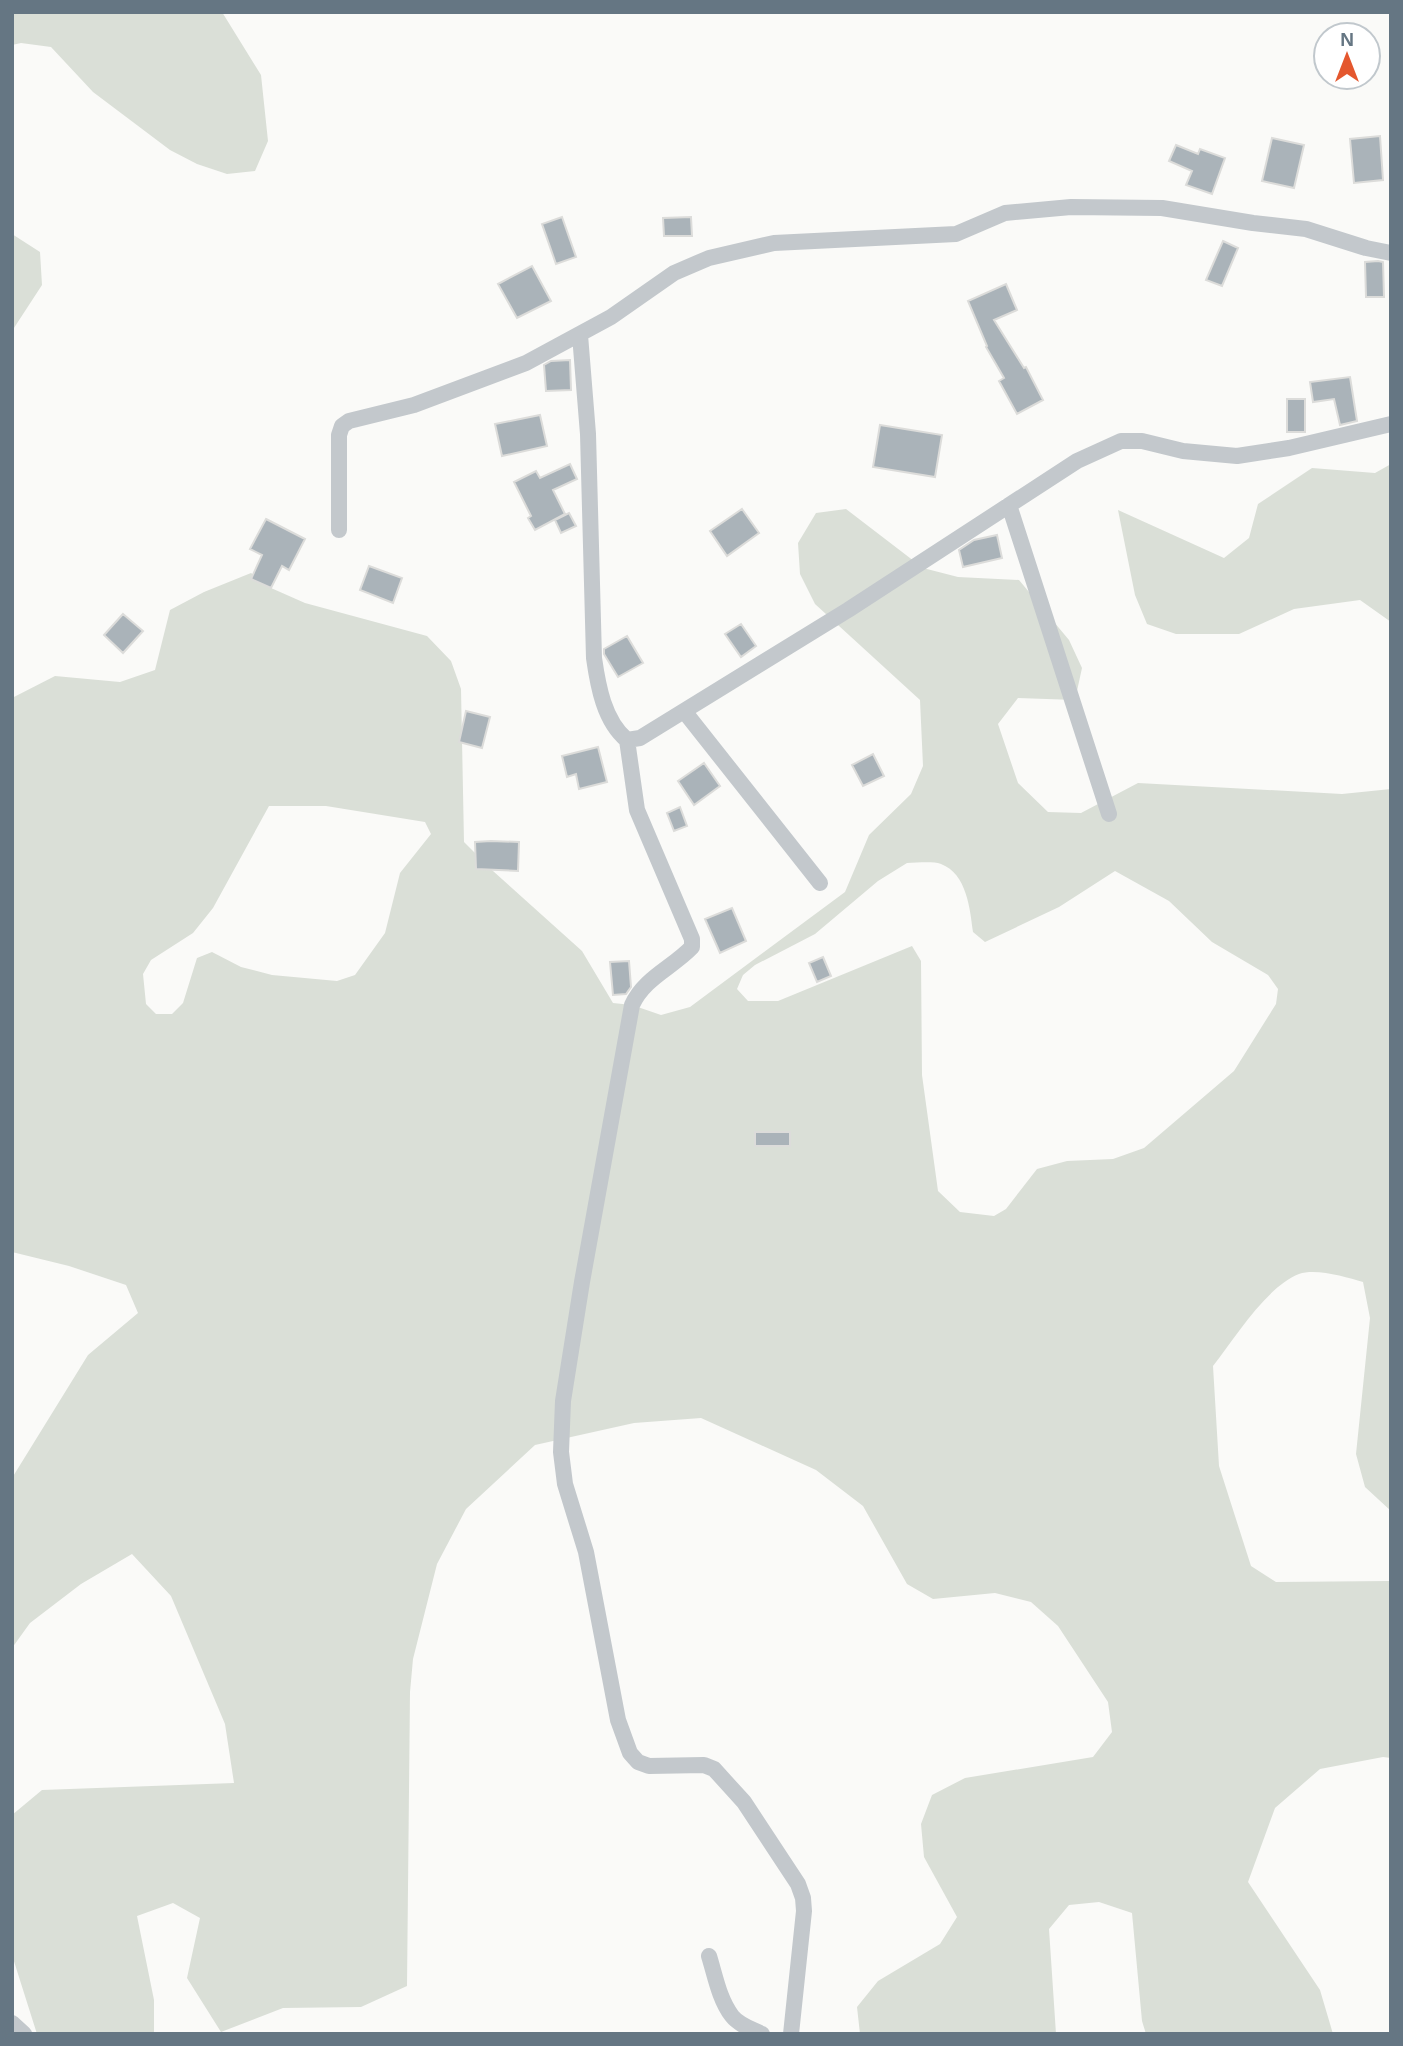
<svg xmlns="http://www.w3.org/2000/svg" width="1403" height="2046" font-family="Helvetica,sans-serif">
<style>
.green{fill:#dadfd7;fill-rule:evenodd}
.building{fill:#aab3b9;stroke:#dcdcda;stroke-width:2}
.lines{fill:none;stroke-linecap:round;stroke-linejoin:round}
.minor{stroke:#c3c8cc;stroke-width:16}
</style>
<rect width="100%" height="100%" fill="#fafaf8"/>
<!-- green -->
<path class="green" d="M12 12H222L261 75 268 141 255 171 227 174 197 164 170 150 93 92 51 47 21 43 12 45Z
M12 234 40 252 42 285 12 331Z
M1391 464V622L1360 600 1294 609 1239 634H1176L1147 624 1135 595 1118 510 1224 558 1249 538 1258 504 1312 468 1375 473Z
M846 509 923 568 958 577 1019 580 1069 640 1082 668 1075 700 1018 698 998 724 1018 783 1048 812 1081 813 1138 783 1342 794 1391 789V1511L1365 1487 1356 1454 1370 1318 1363 1282C1346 1277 1316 1268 1299 1274 1266 1287 1235 1338 1213 1366L1219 1466 1251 1566 1276 1582 1389 1581 1391 1582V1758L1383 1757 1320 1769 1275 1808 1248 1882 1320 1990 1333 2034H1146L1142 2021 1132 1913 1099 1902 1069 1905 1049 1929 1056 2034H860L857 2007 878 1981 940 1944 957 1917 924 1857 921 1824 932 1795 965 1778 1093 1757 1112 1732 1108 1702 1058 1626 1031 1602 995 1593 933 1599 907 1584 863 1506 816 1470 701 1418 634 1423 535 1445 466 1509 437 1564 413 1659 410 1692 407 1986 361 2007 283 2008 221 2032 187 1978 200 1918 173 1903 137 1916 154 2000V2034H37L12 1955V1815L42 1790 234 1783 225 1724 171 1596 132 1554 81 1584 30 1623 12 1648V1478L88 1355 138 1313 126 1285 69 1266 12 1252V698L55 676 120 682 155 670 170 610 204 592 251 573 271 588 305 603 427 636 451 661 461 689 464 842 493 871 582 951 613 1003 632 1005 661 1015 690 1007 845 892 869 835 911 794 923 766 920 700 815 604 800 574 798 543 816 513ZM269 806H326L425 822 431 834 400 873 385 933 355 975 337 981 272 975 241 967 212 952 197 958 183 1003 172 1014H156L146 1004 143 974 151 960 193 933 213 908ZM907 863C917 863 932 861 941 864 967 874 970 909 973 932L985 942 1059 907 1115 871 1169 901 1212 942 1268 975 1278 989 1276 1004 1234 1071 1144 1148 1113 1159 1067 1161 1037 1169 1006 1209 994 1216 960 1212 938 1191 922 1075 921 961 912 946 778 1001H748L737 989 743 975 755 965 815 934 878 881Z"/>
<!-- building -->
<path class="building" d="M1380 136 1383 180 1354 183 1350 139Z
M1272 138 1304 145 1294 188 1262 181Z
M1176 145 1198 154 1200 149 1225 158 1212 194 1186 185 1192 171 1169 161Z
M562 217 576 257 556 264 542 224Z
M691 217 692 236H664L663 218Z
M1223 241 1238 248 1222 286 1206 280Z
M1378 261 1383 262 1384 297H1366L1365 262Z
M532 266 551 301 517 318 498 284Z
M1006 284 1017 310 994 320 1024 368 1026 367 1043 400 1017 414 999 381 1004 378 986 347 987 346 968 301Z
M570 360 571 390 546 391 544 365 551 361Z
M1350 377 1357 421 1340 425 1334 399 1313 402 1310 382Z
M1287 399H1305V432H1287Z
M540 415 547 446 502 456 495 424Z
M880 425 942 435 935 477 873 467Z
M570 464 577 479 553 490 565 514 535 530 528 518 531 516 514 482 536 471 540 478Z
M742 509 759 533 727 556 710 531Z
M569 513 576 526 561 533 555 520Z
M266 519 305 539 289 570 282 566 271 588 251 579 262 555 250 549Z
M997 535 1002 558 963 567 959 550 974 540Z
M369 566 402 578 393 603 360 590Z
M123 614 143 631 123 653 104 635Z
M741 624 756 646 741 657 725 634Z
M627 636 643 663 618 677 604 654V649Z
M466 711 490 717 482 748 459 742Z
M598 747 607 782 579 789 576 774 567 777 562 756Z
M873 754 884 776 863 786 852 765Z
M704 763 720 786 694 805 678 781Z
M680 807 687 826 674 831 667 813Z
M491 841 519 842 518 871 476 869 475 842Z
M732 908 746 941 720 953 705 919Z
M823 957 831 976 817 982 809 963Z
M629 961 631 987 626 994 613 995 610 962Z
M755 1132H790V1146H755Z"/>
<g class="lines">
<!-- minor -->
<path class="minor" d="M580 335 588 434 594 658C598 686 604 721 627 740L637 810 692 939V947C672 968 644 978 632 1005L582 1282 563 1401 561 1452 565 1484 586 1552 618 1720 630 1753 638 1762 649 1766 704 1765 714 1769 744 1802 798 1884 803 1898 804 1911 791 2034
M1009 505 1109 814
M339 530V435L342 426 349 421 414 405 526 363 611 317 674 273 709 258 774 243 956 234 1005 213 1071 207 1162 208 1253 223 1306 229 1366 248 1391 253
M684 711 820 883
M627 740 640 738 848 610 1077 461 1121 441H1142L1183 451 1237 456 1289 448 1391 424
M709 1956C715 1975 719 1999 732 2016 739 2025 752 2029 762 2034
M12 2023 24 2034"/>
</g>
<!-- border -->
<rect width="1403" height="2046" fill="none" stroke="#657683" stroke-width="28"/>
<!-- north arrow -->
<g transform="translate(1347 56)"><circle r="33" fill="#ffffff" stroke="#c1c8cd" stroke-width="2"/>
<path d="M0-5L12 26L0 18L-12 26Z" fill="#e4572e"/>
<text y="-10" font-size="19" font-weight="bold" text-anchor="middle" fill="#657683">N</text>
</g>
</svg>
